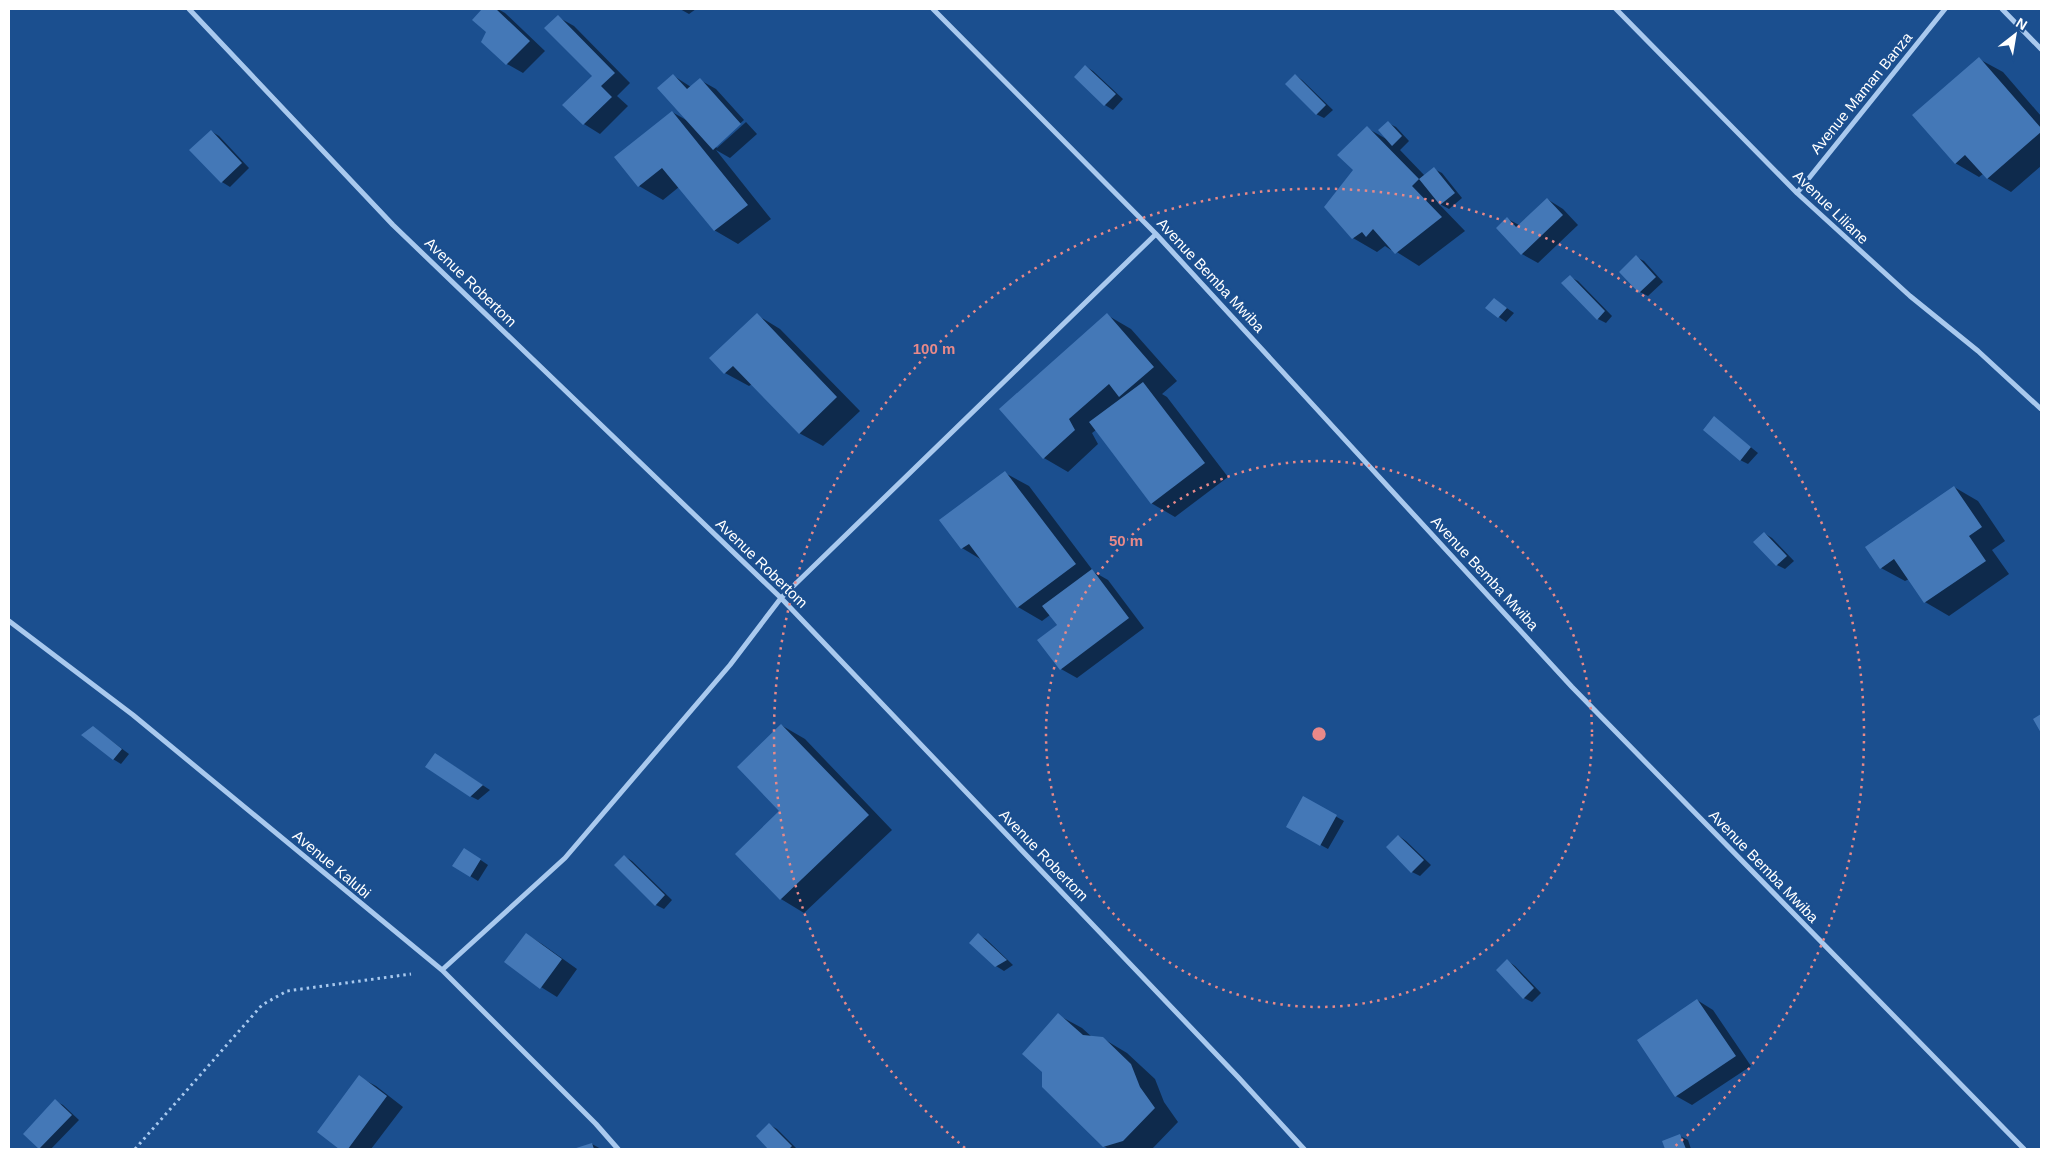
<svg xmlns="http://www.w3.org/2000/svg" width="2050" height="1158" font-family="Helvetica,sans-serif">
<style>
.shadow{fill:#0007}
.building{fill:#4478b7}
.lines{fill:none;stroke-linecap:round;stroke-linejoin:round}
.path{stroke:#a9c9ee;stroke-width:3;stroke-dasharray:2.5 4;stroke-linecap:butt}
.minor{stroke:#a9c9ee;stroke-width:5}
.ring{fill:none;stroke:#e88989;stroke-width:2.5;stroke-dasharray:2.5 5}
.labels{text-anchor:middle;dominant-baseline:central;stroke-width:5;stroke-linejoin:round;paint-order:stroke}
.street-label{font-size:15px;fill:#fff;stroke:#1b4f8f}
.centre{fill:#e88989;stroke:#1b4f8f;stroke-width:2.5}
.ring-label{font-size:15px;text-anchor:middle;font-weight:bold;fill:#e88989;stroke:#1b4f8f;stroke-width:5;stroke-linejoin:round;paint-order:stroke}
</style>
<rect width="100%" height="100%" fill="#1b4f8f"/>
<!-- shadow -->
<path class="shadow" d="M484 9H498L505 13 545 51 523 73 507 64 482 41 487 32 474 20Z
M680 9H696L689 14Z
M558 17 574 26 630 83 617 96 628 106 600 134 584 124 564 105 593 76Z
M1979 59 2003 72 2041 116V166L2011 192 1987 178 1983 174 1979 177 1955 163Z
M1085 66 1093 71 1123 99 1113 110 1105 105 1075 77Z
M1295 75 1302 80 1333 110 1324 118 1316 114Z
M674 76 691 87 700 80 716 89 744 120 715 146 717 148 746 122 757 134 730 158 716 150 771 219 738 244 714 230 679 187 663 200 639 186 672 112 688 121Z
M1388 123 1396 127 1409 141 1400 150 1425 176 1434 169 1442 173 1462 198 1449 209 1438 203 1465 231 1419 266 1392 249 1391 250 1385 246 1377 252 1353 238 1325 207 1355 170 1367 128 1388 140Z
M211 131 219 136 249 168 230 187 222 182Z
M1547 199 1563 209 1578 225 1538 263 1522 254 1508 219 1519 225Z
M1636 257 1644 261 1663 282 1648 296 1640 292 1620 272Z
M1570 277 1578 281 1612 316 1606 323 1598 319Z
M1494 299 1514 313 1506 322 1499 317Z
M757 315 780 329 860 411 823 446 799 433 752 384 749 386 725 373Z
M1107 315 1131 329 1177 381 1162 394 1167 397 1228 477 1175 517 1151 503 1096 430 1092 433 1098 444 1068 472 1044 458Z
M1715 418 1758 453 1748 464 1740 460Z
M1005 473 1029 486 1094 572 1108 580 1144 628 1077 678 1061 669 1058 626 1050 615 1042 621 1018 607 982 560 962 548Z
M1954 487 1978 501 2005 541 1992 550 2009 574 1949 616 1925 602 1909 579 1905 581 1881 568Z
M1764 533 1772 538 1794 561 1785 569 1777 565Z
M781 725 805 739 892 830 804 913 781 899Z
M93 727 129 754 121 764 113 759Z
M443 759 490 790 478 800 470 796Z
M1303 798 1344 821 1328 849 1288 827Z
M1399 836 1406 841 1431 865 1420 876 1412 872Z
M472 854 488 865 478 881 470 876Z
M624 856 632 861 672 900 664 909 656 905Z
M526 934 542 944 577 969 557 997 541 987Z
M978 935 986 939 1013 965 1004 971 996 966Z
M1508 961 1515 966 1541 993 1532 1002 1524 998Z
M1697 1000 1713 1010 1751 1066 1692 1105 1676 1096Z
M1058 1015 1082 1028 1092 1037 1102 1038 1127 1053 1155 1079 1164 1102 1178 1122 1152 1149H1109L1103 1146Z
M359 1077 376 1086 403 1107 371 1149H342L318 1132Z
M55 1101 63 1105 79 1120 51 1149H41L24 1134Z
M770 1125 777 1129 797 1149H770L758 1136Z
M1680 1136 1688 1140 1691 1149H1667L1663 1142Z
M592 1144 601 1149H576Z"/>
<!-- building -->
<path class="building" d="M482 9H496L530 41 506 65 481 42 486 32 472 20Z
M558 15 615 73 601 86 612 97 583 125 562 105 592 76 544 28Z
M1979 57 2041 128V132L1987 179 1965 155 1955 164 1912 115Z
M1085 65 1116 94 1104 106 1074 77Z
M673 74 687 89 700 78 741 124 713 150 657 88Z
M1295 74 1326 105 1316 115 1285 84Z
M672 111 748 205 714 231 662 168 638 187 614 157Z
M1388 121 1402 136 1392 146 1378 130Z
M1367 126 1419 179 1412 186 1442 217 1395 254 1373 229 1366 237 1362 232 1352 239 1324 207 1353 170 1337 155Z
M211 130 242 163 221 183 189 150Z
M1434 167 1455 193 1440 205 1419 179Z
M1547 198 1563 215 1521 255 1496 228 1507 217 1516 227Z
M1636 255 1656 277 1639 293 1619 272Z
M1570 275 1605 311 1597 320 1561 283Z
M1494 298 1507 308 1498 318 1485 308Z
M757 313 837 397 799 434 733 366 724 374 709 358Z
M1107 313 1154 367 1119 397 1109 384 1069 419 1075 430 1043 459 999 409Z
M1143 382 1205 463 1151 504 1089 422Z
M1714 416 1751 447 1740 461 1703 430Z
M1005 471 1076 564 1017 608 969 544 961 549 939 520Z
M1954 486 1982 527 1969 536 1986 561 1924 603 1894 559 1880 569 1865 547Z
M1764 532 1787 556 1776 566 1753 542Z
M1092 569 1129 618 1060 670 1037 640 1057 625 1042 606Z
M2041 714V733L2033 719Z
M781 724 869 815 780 900 735 854 779 811 737 767Z
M93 726 122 749 113 760 81 735Z
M435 753 483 785 470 797 425 767Z
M1303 796 1337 815 1320 846 1286 827Z
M1398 835 1424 860 1411 873 1386 847Z
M464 848 481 859 470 877 452 866Z
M624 855 665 895 655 906 614 865Z
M526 933 562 959 540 989 504 962Z
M978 933 1007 960 995 967 969 943Z
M1507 959 1534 988 1523 999 1496 970Z
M1697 999 1736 1056 1675 1097 1637 1040Z
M1058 1013 1083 1035 1103 1037 1131 1064 1140 1087 1155 1108 1123 1141 1103 1147 1042 1087V1072L1022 1054Z
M359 1075 387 1096 348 1149H339L317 1132Z
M55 1099 72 1115 39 1149 23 1134Z
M769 1123 792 1146 789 1149H768L756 1136Z
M1680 1134 1686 1149H1665L1662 1141Z
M592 1143 594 1149H573Z"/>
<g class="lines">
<!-- path -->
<path class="path" d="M135 1149 262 1005 287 991 411 974"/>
<!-- minor -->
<path class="minor" d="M189 9 393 225 781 598 1238 1077 1304 1149
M933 9 1156 234 1572 687 2024 1149
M1616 9 1797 193 1910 296 1978 351 2041 409
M2002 9 2041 49
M1797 193 1945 9
M9 621 133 715 442 970 596 1124 618 1149
M442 970 565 858 730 665 781 598 1156 234"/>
</g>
<!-- distance rings -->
<g class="ring">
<circle cx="1319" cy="734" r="273"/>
<path d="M965 1148A545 545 0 1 1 1673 1148"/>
</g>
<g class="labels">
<!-- street labels -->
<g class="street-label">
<text transform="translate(1861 93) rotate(-51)">Avenue Maman Banza</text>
<text transform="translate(1831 207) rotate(44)">Avenue Liliane</text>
<text transform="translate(1211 275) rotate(47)">Avenue Bemba Mwiba</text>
<text transform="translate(471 282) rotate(44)">Avenue Robertom</text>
<text transform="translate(762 563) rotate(44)">Avenue Robertom</text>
<text transform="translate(1485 573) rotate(47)">Avenue Bemba Mwiba</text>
<text transform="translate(1044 855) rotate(46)">Avenue Robertom</text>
<text transform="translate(332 864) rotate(40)">Avenue Kalubi</text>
<text transform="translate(1764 866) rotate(46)">Avenue Bemba Mwiba</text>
</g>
</g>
<circle cx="1319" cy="734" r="8" class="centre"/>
<g class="ring-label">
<text x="934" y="354">100 m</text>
<text x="1126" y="546">50 m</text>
</g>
<!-- border -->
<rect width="2050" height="1158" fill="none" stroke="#ffffff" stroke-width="20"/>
<!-- north arrow -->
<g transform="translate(2015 35) rotate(31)" stroke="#1b4f8f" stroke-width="4" paint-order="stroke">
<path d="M0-4L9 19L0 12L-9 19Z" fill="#ffffff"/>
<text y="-8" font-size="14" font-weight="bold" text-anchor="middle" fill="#ffffff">N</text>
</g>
</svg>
